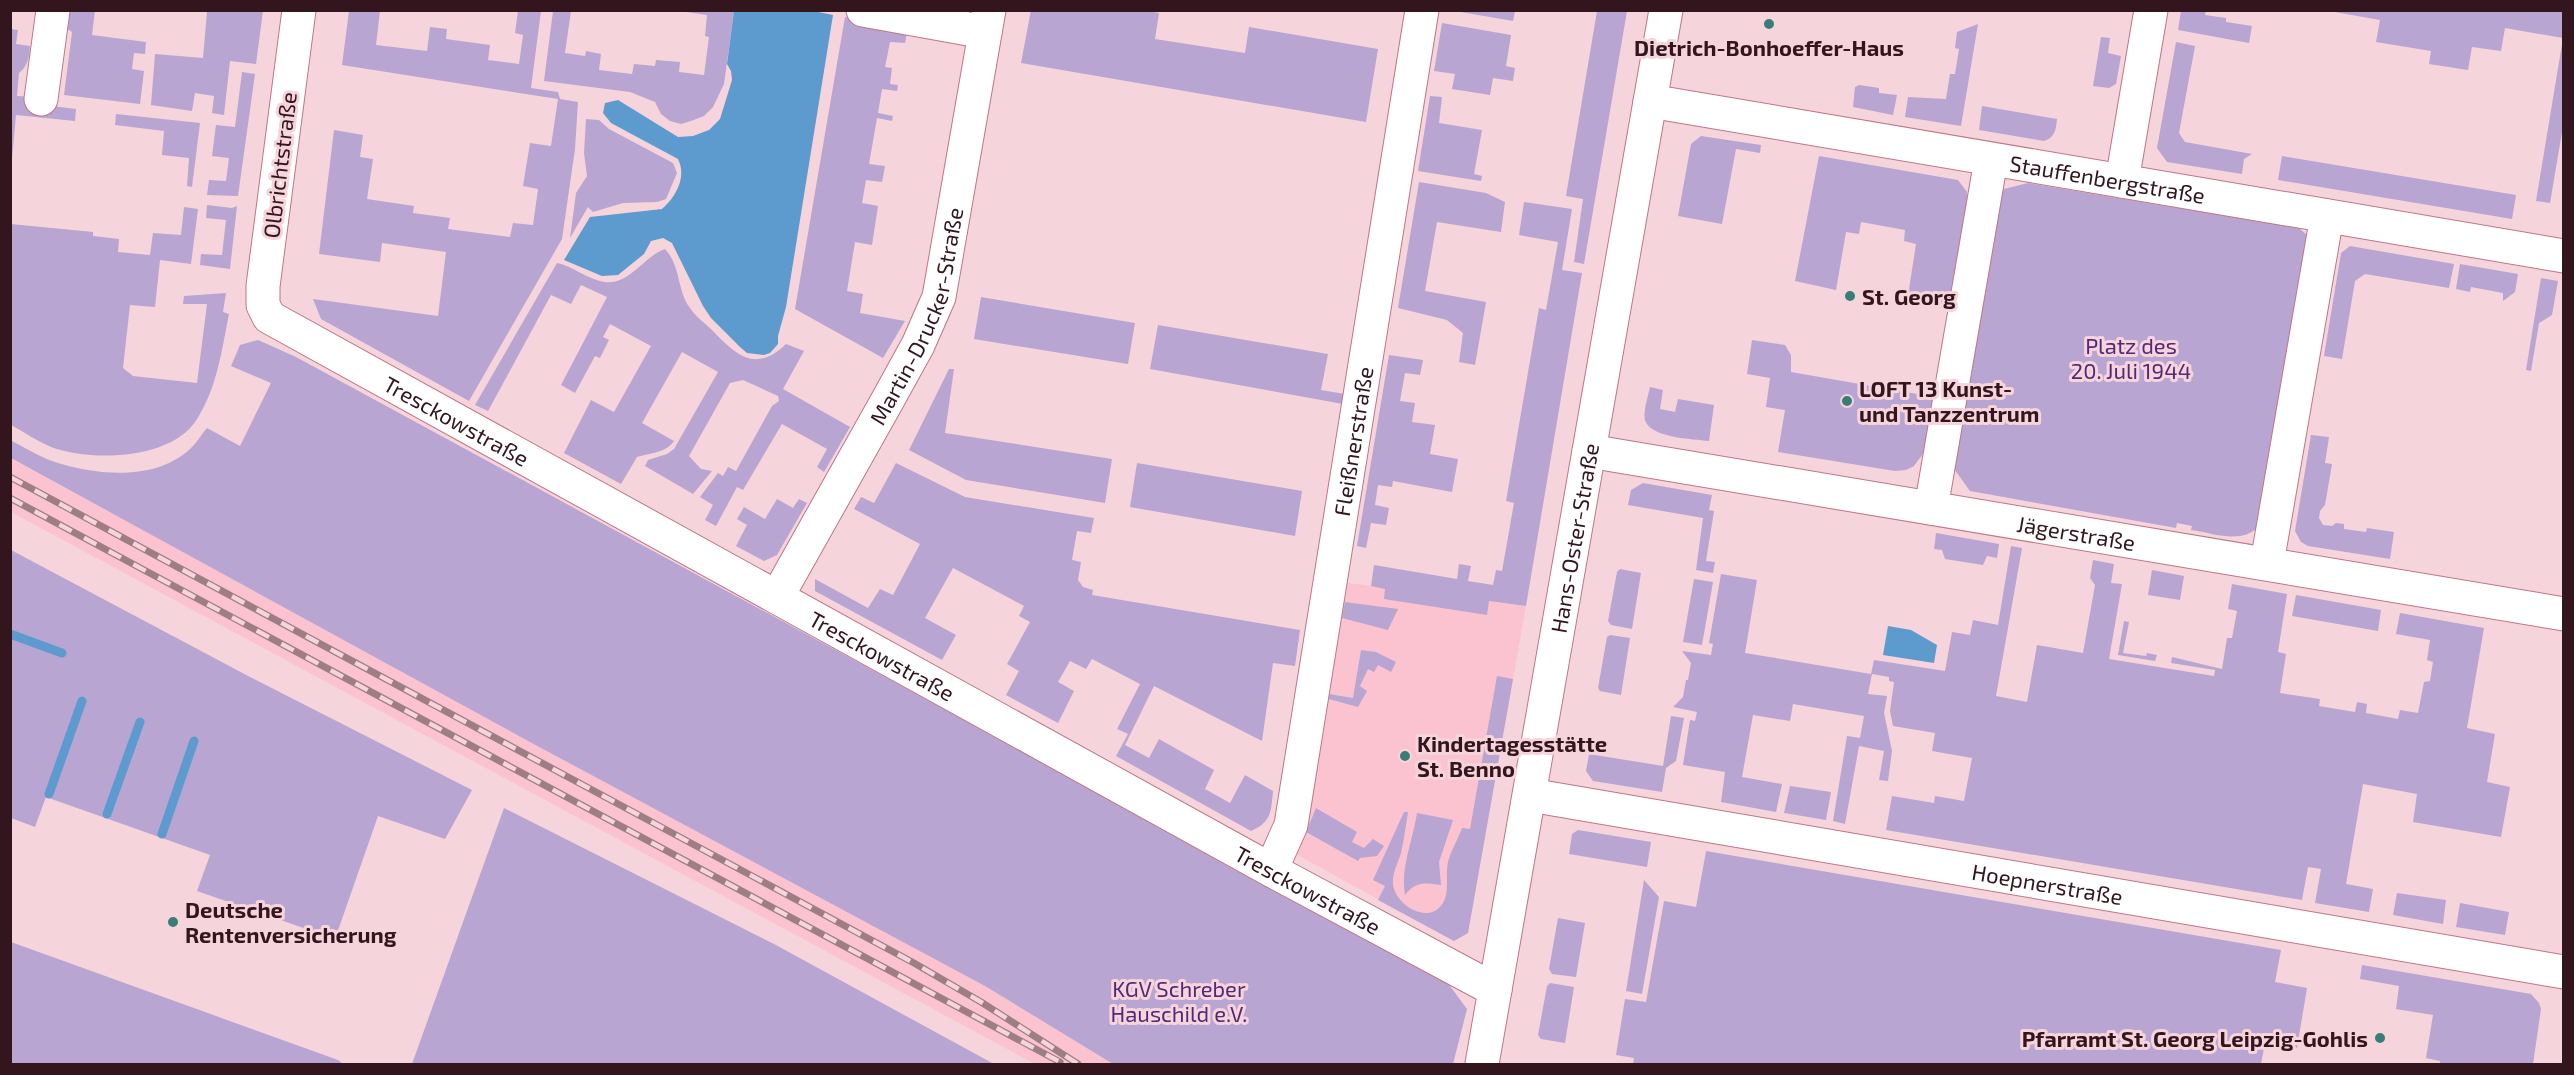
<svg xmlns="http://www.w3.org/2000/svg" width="2574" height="1075" font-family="'Exo 2',sans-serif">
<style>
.built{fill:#fac3cf}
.green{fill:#b9a5d2}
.water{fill:#5d9bce}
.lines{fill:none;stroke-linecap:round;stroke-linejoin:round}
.stream{stroke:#5d9bce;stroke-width:9}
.minor-casing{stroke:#c07586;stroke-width:35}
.minor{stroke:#fff;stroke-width:33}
.rail-casing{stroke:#9e7e85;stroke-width:7}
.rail{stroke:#f6d4db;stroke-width:4.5;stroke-dasharray:14;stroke-linecap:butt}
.poi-dot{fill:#387e76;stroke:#f6d4db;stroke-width:2}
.labels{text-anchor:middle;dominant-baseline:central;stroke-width:6;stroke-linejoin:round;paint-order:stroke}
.poi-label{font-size:22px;font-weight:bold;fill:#33151d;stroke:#f6d4db;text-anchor:start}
.street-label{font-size:22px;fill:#33151d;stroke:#f6d4db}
.park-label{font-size:22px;fill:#512977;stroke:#f6d4db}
</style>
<rect width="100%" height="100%" fill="#f6d4db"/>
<!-- built -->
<path class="built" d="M10 458 985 986 1113 1064H1035L11 512Z
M1341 582 1526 606 1468 933 1454 941 1294 853Z"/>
<!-- green -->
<path class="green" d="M1031 10H1144L1159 13 1155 39 1245 53 1249 27 1378 49 1366 122 1021 63Z
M66 11H95L92 35 146 42 145 54 134 53 132 69 144 71 140 104 64 95 72 32 64 27Z
M195 11H263L256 64 230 61 224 115 212 113 214 96 195 93 192 111 151 105 155 54 203 58 207 12Z
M349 11H380L376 45 427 51 430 27 447 29 446 39 490 45 488 60 519 64 523 35 515 33 518 11H541L531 88 558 92 560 99 578 102 575 149 562 239 469 401 321 319 313 299 438 316 446 252 382 243 380 262 319 254 334 130 363 135 360 157 373 159 367 199 414 206 413 213 450 218 448 229 510 237 513 223 533 225 538 189 523 186 530 143 551 146 558 99 342 65Z
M553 11H571L565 53 585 56 586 51 601 54 599 70 632 74 634 64 655 66 656 60 680 62 679 72 704 75 709 37 705 36 707 15 686 12V11H734L724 84 713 107 704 116 691 121 681 124 670 121 661 114 655 102 630 92 544 81Z
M1455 11H1515L1513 21Z
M1597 11H1627L1584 264 1574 262 1583 199 1566 196Z
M2181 11H2206L2205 15 2226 18V22L2252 26 2249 43 2178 30Z
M2436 11 2450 12 2451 10 2563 11V126L2550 203 2536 201 2563 38 2505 28 2501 51 2472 47 2468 70 2429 64 2431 51 2376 42 2380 20 2329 11Z
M845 17 908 27 905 43 890 42 885 67 892 68 890 84 898 85 897 91 882 89 878 113 893 116 892 121 877 118 869 164 885 166 882 182 866 180 862 203 878 206 872 245 855 242 847 291 863 294 860 313 905 321 883 358 795 309Z
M1442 23 1511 35 1506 66 1515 68 1513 81 1493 78 1490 95 1452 89 1455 74 1434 71Z
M1978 24 1961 126 1905 117 1908 97 1946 99 1950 74H1955L1959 49 1955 48 1957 32Z
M11 29 18 30 16 44 30 46C29 57 28 66 19 73L17 96 37 97 36 104 76 109 75 121 16 115 11 169Z
M2101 37 2110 38 2108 53 2121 56 2116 84 2109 88 2093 86Z
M2176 42 2195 46 2179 133 2185 142 2252 154 2244 159 2242 174 2167 162 2157 148Z
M242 72 255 74 238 196 207 195 209 180 226 181 229 158 212 156 216 125 235 127Z
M1859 85 1879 88V93L1897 95 1893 115 1853 107 1855 87Z
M1430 96 1442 97 1439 123 1482 130 1474 174 1482 176 1481 181 1418 171Z
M1982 106 2057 119C2056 129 2055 138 2044 141L1979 130Z
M116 114 200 123 192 187 187 186 189 158 162 155 164 131 115 125Z
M586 119 599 120 609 129 673 163 677 173 666 199 657 202 623 203 593 212 588 207 570 238 576 193 587 176 584 153Z
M1701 136 1761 145 1760 153 1736 149 1722 224 1678 216 1691 144Z
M1819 156 1958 180 1967 192V202L1949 309 1907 302 1916 244 1904 241 1905 230 1861 222 1859 234 1846 232 1836 290 1795 281Z
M2282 156 2516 195 2512 219 2278 180Z
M1419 182 1486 193 1505 202 1501 232 1437 222 1425 291 1486 302 1475 365 1459 362 1463 333 1447 320 1398 308Z
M2028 183 2299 228 2311 239 2259 526C2242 545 2214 533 2191 530L2192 526 2177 523 2176 528 1970 491 1952 466 2000 190Z
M1524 202 1572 209 1562 270 1582 273 1526 606 1489 601 1487 615 1384 599 1385 589 1371 586 1374 565 1457 579 1459 564 1471 566 1468 581 1493 585 1496 570 1502 571 1514 503 1506 501 1539 308 1546 310 1558 242 1519 235Z
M207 205 232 208 237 206 230 269 200 265 201 254 222 255 226 220 206 218Z
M184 207 198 209 191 264 160 260 155 307 130 305 123 368 133 376 197 383 207 304H183L184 296 226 293 223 312 229 314C222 349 217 388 197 419 172 460 91 462 51 447 37 441 24 432 11 425V224L93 232V236L119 239 118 252 150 255 153 233 181 235Z
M2350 246 2454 264 2449 288 2365 274 2355 281 2342 359 2324 356 2341 253Z
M665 249C681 266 677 291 690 308 696 317 706 324 713 331 737 356 756 373 786 344L804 351 783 389 850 427 824 472 817 467 827 449 782 424 743 490 737 487 716 526 705 520 713 505 700 497 718 473 723 476 728 467 736 471 772 406 779 401 778 396 743 380 730 383 689 456 701 469 712 471 693 494 645 466 648 460 667 454 674 449 718 372 682 352 642 423 674 441C666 453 650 453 637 457L621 484 564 453 591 400 614 412 651 346 610 324 603 337 609 340 600 358 595 356 575 393 561 385 607 297 581 285 571 304 551 295 488 411 475 405 557 263C573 266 588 280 605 282 630 285 644 256 665 249Z
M2460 264 2518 274 2515 292 2503 301V293L2471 287 2470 292 2456 289Z
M2541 278 2558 281 2552 315 2539 323 2531 371 2526 370Z
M981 297 1135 323 1128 364 974 339Z
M1158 325 1328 354 1321 390 1345 394 1343 404 1150 369Z
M258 340 296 357 1447 982 1467 1009 1453 1064H1113L985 986 530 742 11 458 10 440C24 447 38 456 52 461 94 475 153 482 189 450 196 444 201 435 207 428L240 446 271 383 231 366 240 345Z
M1752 340 1785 345 1791 355V372L1934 397 1925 451 1914 466 1906 470 1895 471 1778 452 1785 410 1766 407 1770 378 1747 374Z
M1389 355 1423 360 1420 375 1405 373 1400 401 1415 403 1412 422 1435 425 1430 454 1458 459 1452 492 1393 481 1392 487 1378 485 1375 505 1389 508 1386 525 1371 523 1366 548 1357 546Z
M949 369H954L945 433 1112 459 1105 503 966 480 909 450Z
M1650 387 1663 390 1660 409 1675 412 1678 399 1714 405 1709 441C1692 439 1650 438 1645 420 1643 411 1648 397 1650 387Z
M2311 435 2329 437 2325 463 2332 464 2325 505 2320 511 2319 518 2323 525 2332 526 2336 523 2344 524V529L2366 532 2367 528 2394 532 2390 559 2308 546 2301 542 2295 531Z
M896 463 965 497 1094 518 1091 533 1077 531 1072 560 1081 562 1078 580 1083 587 1093 590 1092 595 1300 630 1295 666 1273 663 1262 741 1154 686 1125 745 1149 758 1159 739 1214 770 1205 789 1230 803 1245 775 1273 791C1271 811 1272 822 1251 831L1116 756 1128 734 1117 729 1140 684 1092 659 1086 669 1070 661 1058 682 1074 691 1058 723 1006 695 1019 671 1007 664 1030 622 1019 616 1024 606 953 568 925 618 956 635 942 660 815 591V579L868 608 880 589 893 595 920 544 854 509 861 497 874 503Z
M1137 463 1302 491 1295 536 1130 507Z
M1643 483 1712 495 1709 510 1714 511 1706 561 1715 562 1713 573 1696 570 1703 518 1628 505 1631 490Z
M777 499 793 508 799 499 807 503 777 555 764 561 736 546 747 525 737 519 744 507 765 519Z
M1936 533 1999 544 1997 558 1987 556 1983 565 1945 559 1942 550 1934 549Z
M2011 546 2022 548 1996 696 2027 702 2037 645 2083 653 2095 585 2090 578 2093 560 2114 564 2111 583 2122 584 2109 659 2214 676 2215 670 2171 663 2172 657 2222 669 2227 638H2232L2237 611 2228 609 2232 584 2287 594 2278 652 2286 654 2280 693 2320 699 2319 706 2355 712 2357 702 2367 704 2366 713 2398 719 2400 710 2418 713 2424 682 2430 681 2433 662 2427 660 2430 640 2396 634 2400 613 2484 628 2467 728 2495 734 2487 782 2510 787 2501 837 2413 822 2417 794 2363 784 2346 884 2373 889 2369 912 2315 903 2321 869 2308 867 2302 900 1886 830 1892 796 1934 803 1935 796 1964 801 1972 758 1932 751 1935 733 1893 726 1890 711 1894 682 1889 681V677L1872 674 1868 694 1887 696 1884 713 1892 751 1888 781 1879 780 1884 751 1859 746 1845 824 1833 821 1847 736 1860 738 1864 716 1793 704 1790 721 1753 715 1742 777 1782 784 1776 812 1721 802 1725 772 1683 765 1690 720 1695 721 1697 712 1673 707 1683 697 1686 680H1688L1691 663 1682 651 1711 655 1713 644 1709 643 1721 574 1757 580 1745 653 1871 674 1874 660 1945 671 1952 632 1970 635 1973 620 1998 625Z
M11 550 250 677 472 790 445 839 378 816 335 939 197 891 210 855 46 797 35 827 11 818Z
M1620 569 1641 573 1632 629 1611 625 1608 621 1617 572Z
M2152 570 2184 576 2180 600 2148 595Z
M1694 579 1713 582 1702 645 1683 642Z
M2296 595 2381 610 2378 631 2292 616Z
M1345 602 1398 609 1388 630 1342 618Z
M2124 621 2129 622 2123 653 2146 656 2147 653 2157 655 2155 661 2118 655Z
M1610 635 1630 638 1621 695 1600 691 1598 688 1607 637Z
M1361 650 1376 652 1396 662 1391 672 1378 665 1374 672 1368 669 1360 686 1367 691 1358 707 1329 699V694L1353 698Z
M1497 676 1513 679 1468 933 1454 941 1378 900 1385 886 1373 880 1404 812H1408C1406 825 1404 839 1401 853 1398 863 1392 873 1393 884 1395 905 1429 926 1443 903 1450 890 1445 876 1448 862 1451 851 1458 839 1462 828L1470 829Z
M1671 716 1684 718 1676 761 1666 768 1662 792 1593 781 1586 771 1589 754 1663 766Z
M1790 786 1831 792 1826 820 1784 813Z
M504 808 774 944 994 1064H412Z
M1316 808 1357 832 1352 842 1364 848 1373 839 1384 846 1377 856 1360 858 1358 861 1306 832Z
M1417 813 1453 820 1439 862 1441 885C1425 883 1416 881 1405 895 1400 869 1413 840 1417 813Z
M1578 830 1651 842 1647 867 1569 854 1572 834Z
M1706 851 2281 950 2275 982 2307 988 2297 1048 2265 1043 2261 1064H1633L1634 1058 1616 1055 1625 999 1646 1002 1664 901 1696 907Z
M1644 880 1659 897 1642 994 1626 991Z
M2397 893 2446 900 2443 924 2393 915Z
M2460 903 2509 912 2505 935 2456 927Z
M1558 918 1585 923 1576 977 1552 974 1549 969Z
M11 942 338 1060 343 1064H11Z
M2362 965 2531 994 2539 1003 2541 1009 2533 1064H2440V1061L2426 1058 2433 1015 2396 1009 2399 986 2360 979Z
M1550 983 1574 987 1565 1043 1541 1039 1538 1035 1547 986Z"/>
<!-- water -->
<path class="water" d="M809 10 833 15 786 307 778 336V344L770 353 764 355 747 353 740 347 711 318 703 306 672 243 663 238 651 241 644 254 618 275 602 276 564 260 590 217 662 209C676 197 687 177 678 159L611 123 603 113 605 103 618 100 678 137 693 136 709 130 720 119 732 80 731 71 727 64 734 11Z
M1888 626 1911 630 1937 645 1934 663 1883 655Z"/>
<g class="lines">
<!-- stream -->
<path class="stream" d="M10 634 62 653
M49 794 82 701
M107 814 140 722
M162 834 194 741"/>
<defs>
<g id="minor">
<path id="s1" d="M299 10 263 286V305L269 317 1271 870 1495 990"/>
<path d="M863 10 985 32"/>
<path d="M41 99 53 10"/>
<path id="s2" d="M1650 101 2564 256"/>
<path d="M2122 181 2151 10"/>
<path id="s3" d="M1589 451 2564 614"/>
<path d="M1931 508 1991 160"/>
<path d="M2267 563 2327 216"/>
<path id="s4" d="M777 597 886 403 918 345 939 297 989 10"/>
<path id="s5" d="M1530 795 2564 972"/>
<path id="s6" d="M1271 870 1291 825 1422 10"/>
<path id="s7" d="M1482 1064 1666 10"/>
</g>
</defs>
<!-- minor casing -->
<use href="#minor" class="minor-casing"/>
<!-- minor -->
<use href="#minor" class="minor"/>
<defs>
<path id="rail" d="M10 477 914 963 981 1002 1078 1064
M10 498 1060 1062"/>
</defs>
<!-- rail casing -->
<use href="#rail" class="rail-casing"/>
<!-- rail -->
<use href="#rail" class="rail"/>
</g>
<!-- markers -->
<g class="poi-dot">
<circle cx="1769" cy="24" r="6"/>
<circle cx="1850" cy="296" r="6"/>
<circle cx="1847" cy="401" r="6"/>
<circle cx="1405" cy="756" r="6"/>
<circle cx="173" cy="922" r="6"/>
<circle cx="2380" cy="1038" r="6"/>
</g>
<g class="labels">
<!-- poi labels -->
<g class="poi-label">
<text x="1769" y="47" text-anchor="middle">Dietrich-Bonhoeffer-Haus</text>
<text x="1862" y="296">St. Georg</text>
<text x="1859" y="388">LOFT 13 Kunst-<tspan x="1859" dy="25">und Tanzzentrum</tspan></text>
<text x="1417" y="743">Kindertagesstätte<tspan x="1417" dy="25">St. Benno</tspan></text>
<text x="185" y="909">Deutsche<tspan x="185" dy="25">Rentenversicherung</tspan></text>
<text x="2368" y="1038" text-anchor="end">Pfarramt St. Georg Leipzig-Gohlis</text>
</g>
<!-- street labels -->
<g class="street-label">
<text transform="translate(279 165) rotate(-83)">Olbrichtstraße</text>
<text stroke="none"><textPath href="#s2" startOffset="464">Stauffenbergstraße</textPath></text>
<text stroke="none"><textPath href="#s4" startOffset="316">Martin-Drucker-Straße</textPath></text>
<text stroke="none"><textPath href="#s1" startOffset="525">Tresckowstraße</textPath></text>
<text stroke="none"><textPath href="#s6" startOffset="438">Fleißnerstraße</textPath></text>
<text stroke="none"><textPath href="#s3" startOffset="494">Jägerstraße</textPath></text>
<text stroke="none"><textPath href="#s7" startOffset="534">Hans-Oster-Straße</textPath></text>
<text stroke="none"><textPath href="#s1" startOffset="1011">Tresckowstraße</textPath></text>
<text stroke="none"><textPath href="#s5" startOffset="525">Hoepnerstraße</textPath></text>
<text stroke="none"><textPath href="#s1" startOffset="1497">Tresckowstraße</textPath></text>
</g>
<!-- park labels -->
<g class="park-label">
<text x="2131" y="345">Platz des<tspan x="2131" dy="25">20. Juli 1944</tspan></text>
<text x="1179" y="988">KGV Schreber<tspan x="1179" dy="25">Hauschild e.V.</tspan></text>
</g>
</g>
<!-- border -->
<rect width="2574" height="1075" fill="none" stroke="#33151d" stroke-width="24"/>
</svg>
